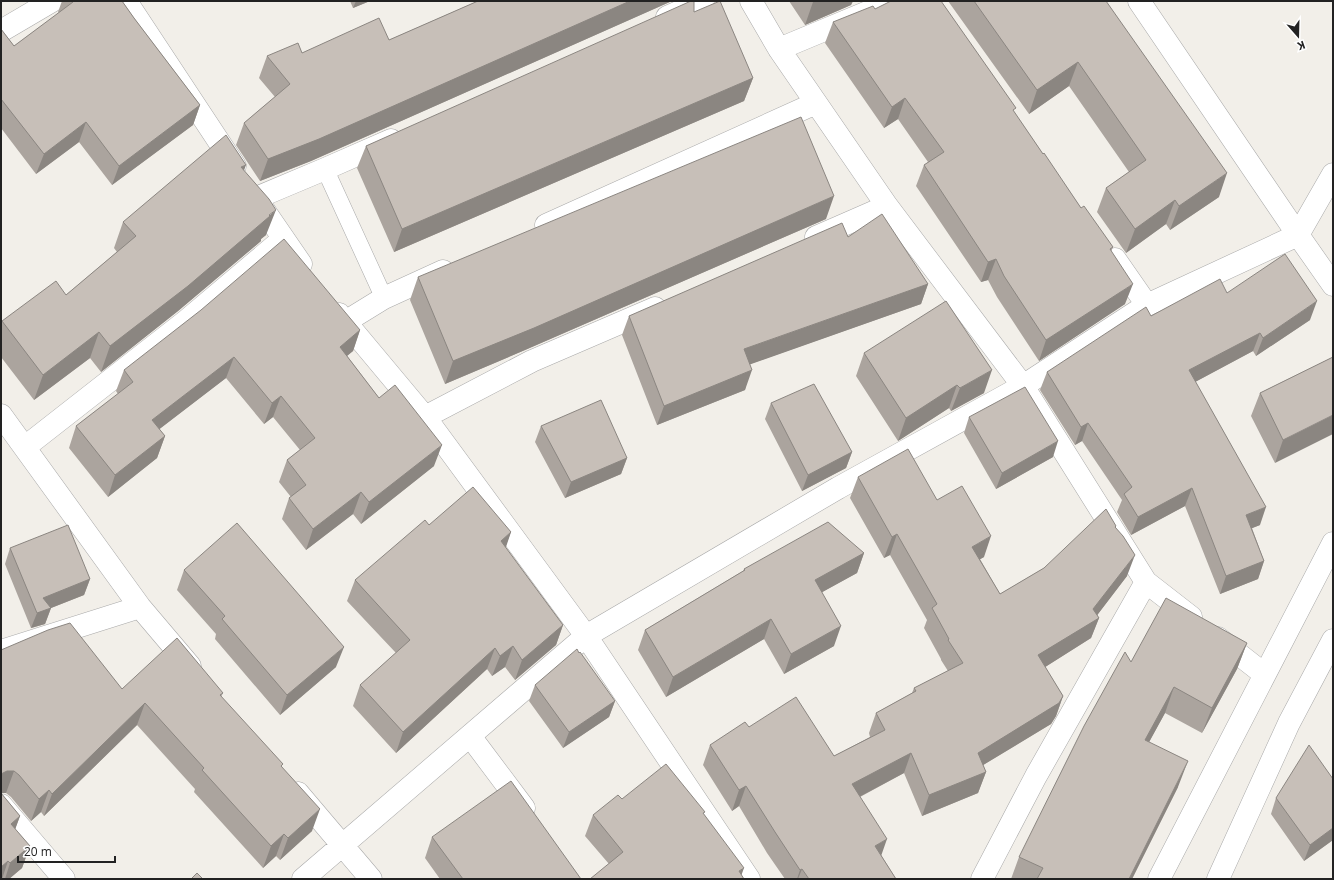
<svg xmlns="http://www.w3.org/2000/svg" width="1334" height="880" font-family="'Open Sans',sans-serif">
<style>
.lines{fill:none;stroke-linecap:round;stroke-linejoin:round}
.service-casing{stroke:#a9a9a9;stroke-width:18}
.minor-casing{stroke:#a9a9a9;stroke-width:23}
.tertiary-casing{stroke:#a9a9a9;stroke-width:23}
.service{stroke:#fff;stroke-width:17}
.minor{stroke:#fff;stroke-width:22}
.tertiary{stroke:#fff;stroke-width:22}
.wall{fill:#aba49e}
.shaded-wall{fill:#8b8681}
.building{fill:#c7bfb8;stroke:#8b8681}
</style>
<rect width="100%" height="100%" fill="#f2efe9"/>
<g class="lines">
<defs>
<path id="service" d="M325 169 384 298"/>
<path id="minor" d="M126 1 235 166
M751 1 779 49 887 206 1023 386 1146 582 1191 617
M1139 1 1298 235 1333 285
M667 17 703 1
M1 31 52 1
M779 49 894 1
M255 197 301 264
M256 198 325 169 391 140
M546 225 816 103
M816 237 887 206
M1115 259 1147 305
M339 314 425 417 586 636 749 879
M345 322 384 298 443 271
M1 415 140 607 190 666
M425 417 532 361 655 308
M25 447 186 321 283 239
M1218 638 1264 674
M1 651 140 607
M470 736 524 808
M298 793 371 879
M1 805 64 879
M303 879 586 636 838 488 1023 386 1147 305 1298 235 1333 174
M982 879 1036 776 1146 582"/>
<path id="tertiary" d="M1159 879 1333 543
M1218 879 1289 723 1333 640"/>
</defs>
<!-- service casing -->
<use href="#service" class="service-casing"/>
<!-- minor casing -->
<use href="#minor" class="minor-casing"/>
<!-- tertiary casing -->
<use href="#tertiary" class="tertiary-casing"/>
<!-- service -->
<use href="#service" class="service"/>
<!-- minor -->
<use href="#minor" class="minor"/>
<!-- tertiary -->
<use href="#tertiary" class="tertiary"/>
</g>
<!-- wall -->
<path class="wall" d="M62 1H122L134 18 200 105 193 125 112 185 79 142 36 174 1 128V29L14 46 59 13 58 12Z
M350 1H370L353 8Z
M478 1H672L311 161 260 181 236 145 244 123 275 97 259 78 267 56 302 53 389 40Z
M789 1H853L851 5 805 25Z
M948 1H1106L1219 197 1170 230 1166 224 1126 253 1097 212 1106 188 1129 172 1069 86 1029 114Z
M875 9 1014 112 1043 154 1081 208 1113 247 1111 252 1125 304 1039 361 997 297 988 280 981 282 916 186 924 165 928 162 898 119 884 128 825 43 833 22Z
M694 12 753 78 744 101 394 252 357 168 366 146Z
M244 170 266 235 261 239V241L178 311 101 372 90 358 34 400 1 357V325L2 321 66 295 117 252 114 248 123 222Z
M826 219 525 350 445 384 410 300 418 277Z
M848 237 928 284 921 304 750 364 745 390 657 425 622 335 629 316Z
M1227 293 1310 320 1256 356 1253 351 1195 382 1260 525 1252 528 1264 561 1258 579 1220 594 1185 506 1131 535 1117 512 1122 500 1082 441 1075 445 1040 390 1047 372Z
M360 330 353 351 347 356 379 398 434 466 361 524 353 514 306 550 282 519 289 498 291 497 279 482 287 460 300 450 273 417 264 424 226 378 159 429 165 436 157 458 108 497 69 448 76 426 118 394 116 391 124 370Z
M864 353 984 393 951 411 949 408 898 441 856 376Z
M1333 357 1275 463 1251 416 1260 393Z
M771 403 852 452 846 468 802 491 765 419Z
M969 417 1053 457 996 489 964 433Z
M541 426 627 458 621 474 565 498 535 442Z
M858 477 937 500 984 557 980 559 1000 594 1116 526V528L1127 576 1097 615 1099 618 1091 638 1045 667 1063 696 1056 716 1051 724 983 765 986 772 978 793 922 816 904 773 860 797 881 855 896 879H785L767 853 739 806 732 811 703 765 710 745 749 727 834 756 870 737 869 733 876 713 912 693 914 688 948 671 941 660V659L924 628 927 620 890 555 884 558 850 498Z
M429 525 511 532 505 547 563 625 556 645 515 680 505 667 492 676 487 669 396 753 353 706 360 685 396 653 347 601 355 580Z
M10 548 90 579 84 595 51 608 45 624 31 628 5 564Z
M864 553 857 573 822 592 834 646 784 674 764 639 666 697 638 650 645 630 743 571 744 569Z
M184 570 336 667 280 715 215 639 216 634 177 590Z
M1247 643 1237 669 1202 733 1165 713 1149 742 1178 787 1132 879H1011L1019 857 1131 662Z
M1 650 122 689 223 693 221 697 282 767 312 831 280 860 276 856 263 868 194 792 195 789 137 725 44 816 41 812 31 821 11 797 6 793H1Z
M535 685 615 701 609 717 563 748 529 701Z
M1333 779V840L1304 861 1271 814 1276 798Z
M1 793 20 816 15 829 30 846 22 868 9 879H1Z
M622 799 704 815 741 875 609 864 585 836 593 815Z
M432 837 581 879H440L425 858Z"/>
<!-- shaded-wall -->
<path class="shaded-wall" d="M356 1H370L353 8Z
M630 1H672L311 161 260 181 268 159Z
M815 1H853L851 5 805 25 813 2Z
M1078 62 1069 86 1029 114 1037 90Z
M753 78 744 101 394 252 402 229Z
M905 98 898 119 884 128 892 107Z
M200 105 193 125 112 185 119 166Z
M86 122 79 142 36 174 44 154Z
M246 165 237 190 241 167Z
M1227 173 1219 197 1170 230 1179 206Z
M834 196 826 219 525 350 445 384 453 361Z
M1175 200 1166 224 1126 253 1135 229Z
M276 210 266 235 261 239V241L178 311 101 372 110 346Z
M996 259 988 280 981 282 988 262Z
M928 284 921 304 737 369 744 349Z
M1133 284 1125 304 1039 361 1046 340Z
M1317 301 1310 320 1256 356 1263 338Z
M360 330 353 351 332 368 340 347Z
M99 332 90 358 34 400 43 375Z
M1260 333 1253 351 1182 389 1189 370Z
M234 357 226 378 144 441 152 420Z
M752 370 745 390 657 425 664 406Z
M992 370 984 393 951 411 960 388Z
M957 385 949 408 898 441 906 418Z
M281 396 273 417 264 424 272 403Z
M1333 415V434L1275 463 1283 440Z
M1088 423 1082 441 1075 445 1081 427Z
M165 436 157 458 108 497 115 475Z
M1058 441 1053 457 996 489 1002 473Z
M442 445 434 466 361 524 369 502Z
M852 452 846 468 802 491 808 475Z
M627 458 621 474 565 498 571 482Z
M1192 488 1185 506 1131 535 1138 517Z
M361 492 353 514 306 550 313 529Z
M1266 507 1260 525 1240 533 1246 515Z
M511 532 504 553 501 541Z
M897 534 890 555 884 558 892 537Z
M991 536 984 557 965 568 972 547Z
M864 553 857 573 808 600 815 580Z
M1135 555 1127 576 1092 622 1099 618 1091 638 1031 676 1038 655 1093 609Z
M1264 561 1258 579 1220 594 1226 576Z
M90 579 84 595 51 608 45 624 31 628 43 598Z
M771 619 764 639 666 697 673 677Z
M563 625 556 645 515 680 522 660Z
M841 626 834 646 784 674 791 654Z
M1247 643 1237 669 1202 733 1212 708Z
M513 646 505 667 492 676 500 656Z
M344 647 336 667 280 715 287 695Z
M495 648 487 669 396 753 403 732Z
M1174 687 1165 713 1136 766 1145 740Z
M1063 696 1056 716 1051 724 970 773 978 753Z
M615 701 609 717 563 748 569 732Z
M145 703 137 725 44 816 52 794Z
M911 753 904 773 844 805 852 784Z
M1188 761 1178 787 1132 879H1129Z
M7 771H14L6 793H1V774Z
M986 772 978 793 922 816 929 795Z
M746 786 739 806 732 811 739 790Z
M49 790 41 812 31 821 39 799Z
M320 809 312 831 280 860 288 838Z
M20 816 12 838 11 824Z
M1333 828V840L1304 861 1310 845Z
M284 834 276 856 263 868 271 846Z
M887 839 880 859 875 846Z
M30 846 22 868 9 879H5L10 863Z
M8 861 2 879H1V867Z
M744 868 740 879 739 871Z
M802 869 798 879H797L800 870Z"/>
<!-- building -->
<path class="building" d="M72 1H122L134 18 200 105 119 166 86 122 44 154 1 99V29L14 46 73 2Z
M478 1H630L319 139 268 159 244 123 290 84 267 56 298 43 302 53 379 18 389 40Z
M691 1H694V12L720 1 753 78 402 229 366 146Z
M891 1H941L1016 108 1013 110 1043 154 1044 153 1081 208 1084 206 1113 247 1110 249 1133 284 1046 340 1004 276 996 259 988 262 924 165 944 152 905 98 892 107 833 22 873 6 875 9Z
M974 1H1106L1227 173 1179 206 1175 200 1135 229 1106 188 1146 160 1078 62 1037 90Z
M801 117 834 196 534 328 453 361 418 277Z
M226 135 246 165 241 167 269 199 276 210 269 215 270 216 188 286 110 346 99 332 43 375 2 321 56 281 66 295 136 236 123 222Z
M882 214 928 284 744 349 752 370 664 406 629 316 842 223 848 237Z
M284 239 360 330 340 347 379 398 395 385 442 445 369 502 361 492 313 529 289 498 306 485 287 460 315 438 281 396 272 403 234 357 152 420 165 436 115 475 76 426 133 382 124 370 201 310Z
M1285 254 1317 301 1263 338 1260 333 1189 370 1266 507 1246 515 1264 561 1226 576 1192 488 1138 517 1124 494 1132 487 1088 423 1081 427 1047 372 1146 307 1151 316 1220 279 1227 293Z
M946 301 992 370 960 388 957 385 906 418 864 353Z
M1333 357V415L1283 440 1260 393Z
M814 384 852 452 808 475 771 403Z
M1025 387 1058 441 1002 473 969 417Z
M601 400 627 458 571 482 541 426Z
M908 449 937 500 962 486 991 536 972 547 1000 594 1044 568 1106 509 1116 526 1115 527 1123 536 1135 555 1093 609 1099 618 1038 655 1063 696 1059 703 978 753 986 772 929 795 911 753 852 784 887 839 875 846 896 879H809L802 869 800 870 775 832 746 786 739 790 710 745 745 722 749 727 796 697 834 756 885 730 876 713 916 691 914 688 963 663 948 640 949 639 932 608 937 604 897 534 892 537 858 477Z
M473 487 511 532 501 541 563 625 522 660 513 646 500 656 495 648 403 732 360 685 410 640 355 580 425 520 429 525Z
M828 522 864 553 815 580 841 626 791 654 771 619 673 677 645 630 745 570 744 569Z
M237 523 344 647 287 695 222 619 225 616 184 570Z
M68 525 90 579 43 598 51 608 37 613 10 548Z
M1166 598 1247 643 1212 708 1174 687 1145 740 1188 761 1129 879H1037L1043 868 1019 857 1084 726 1125 652 1131 662Z
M70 623 122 689 177 638 223 693 220 695 283 764 281 766 320 809 288 838 284 834 271 846 202 770 204 768 145 703 52 794 49 790 39 799 19 775 14 771H7L1 774V650L48 630Z
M577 649 579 653 580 652 615 701 569 732 535 685Z
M1309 745 1333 779V828L1310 845 1276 798Z
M666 764 705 812 703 813 744 868 739 871 744 879H590L623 852 593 815 618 795 622 799Z
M511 781 581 879H463L432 837Z
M1 793 20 816 11 824 30 846 10 863 8 861 1 867Z
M197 873 203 879H191Z"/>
<!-- border -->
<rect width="1334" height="880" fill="none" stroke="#222222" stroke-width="4"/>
<!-- north arrow -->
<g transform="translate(1298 36) rotate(160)" stroke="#ffffff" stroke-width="3" paint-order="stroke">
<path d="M0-3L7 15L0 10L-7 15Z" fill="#222222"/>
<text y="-6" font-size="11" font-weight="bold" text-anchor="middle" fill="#222222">K</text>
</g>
<!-- scale -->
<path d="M18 856v6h97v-6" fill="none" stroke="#222222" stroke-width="2"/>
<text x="24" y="856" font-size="12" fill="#222222" stroke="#ffffff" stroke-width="3" paint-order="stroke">20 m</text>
</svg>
